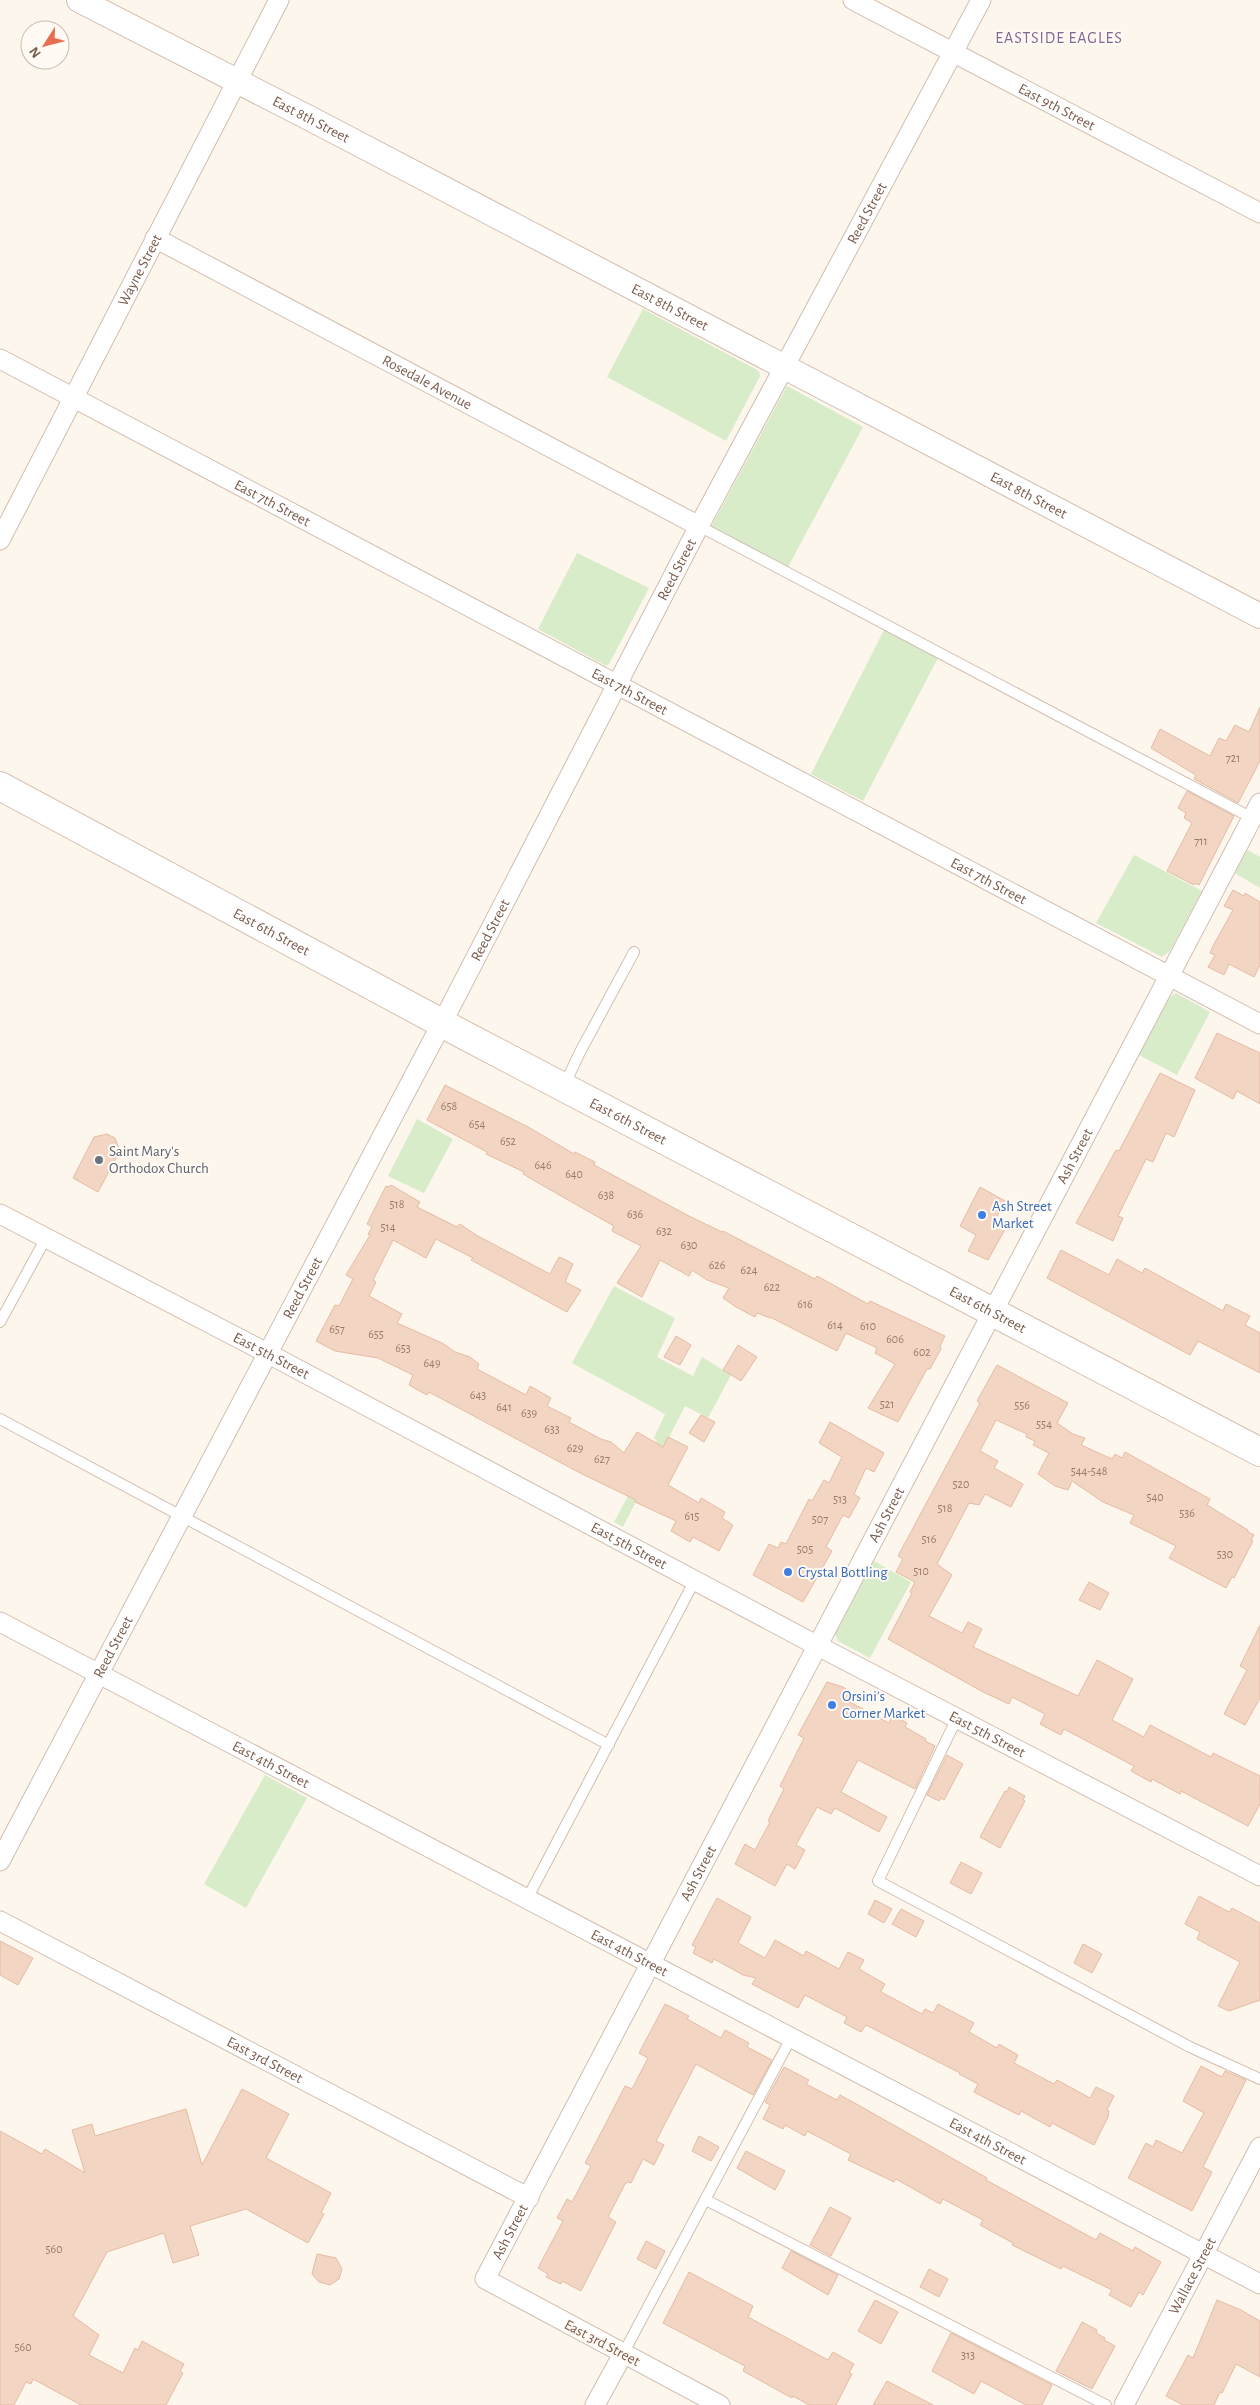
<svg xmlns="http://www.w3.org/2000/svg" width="1260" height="2405" font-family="'Alegreya Sans',sans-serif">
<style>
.green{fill:#d8ecc9}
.building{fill:#f3d5c3;stroke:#e6bba3}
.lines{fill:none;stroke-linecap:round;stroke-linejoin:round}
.service-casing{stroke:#d1beb0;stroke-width:12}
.minor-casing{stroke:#d1beb0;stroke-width:21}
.tertiary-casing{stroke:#d1beb0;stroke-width:26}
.secondary-casing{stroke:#d6c0b0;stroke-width:30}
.service{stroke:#fff;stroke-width:10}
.minor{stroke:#fff;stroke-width:19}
.tertiary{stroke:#fff;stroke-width:24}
.secondary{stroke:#fff;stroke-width:28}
.worship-dot{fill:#6b7280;stroke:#fffaf3;stroke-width:2}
.shop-dot{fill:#3f7fe0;stroke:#fffaf3;stroke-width:2}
.labels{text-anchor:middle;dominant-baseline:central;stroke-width:4;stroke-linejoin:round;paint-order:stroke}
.number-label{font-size:12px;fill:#987a6a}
.street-label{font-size:15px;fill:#7a5c4d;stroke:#fffaf3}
.worship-label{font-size:15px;fill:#5b616d;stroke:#fffaf3;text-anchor:start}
.shop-label{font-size:15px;fill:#366cbe;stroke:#fffaf3;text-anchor:start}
.neighbourhood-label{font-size:16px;letter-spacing:1px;fill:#846695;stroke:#fffaf3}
</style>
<rect width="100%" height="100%" fill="#fdf6ec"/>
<!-- green -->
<path class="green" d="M643 309 759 371 760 376 726 441 607 377Z
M787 386 863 427 787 569 711 527Z
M577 553 649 588 609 664 606 666 538 629Z
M885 628 939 656 863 801 811 774Z
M1244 848 1260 857V888L1233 872Z
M1134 855 1202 891 1170 951 1162 957 1096 923Z
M1176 993 1210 1012 1177 1075 1139 1055 1167 999Z
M417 1119 453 1139 424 1193 388 1176Z
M614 1286 675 1318 657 1357 693 1376 702 1357 731 1375 708 1418 685 1406 623 1527 614 1522 657 1441 654 1438 665 1414 572 1363Z
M874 1561 911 1582 870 1658 838 1641 835 1634Z
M265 1775 307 1798 246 1908 204 1884Z"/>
<!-- building -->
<path class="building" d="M1260 707V761L1238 803 1194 779 1196 775 1151 748 1160 729 1210 756 1219 738 1226 741 1235 725 1249 732Z
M1187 791 1234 816 1199 885 1195 883 1194 885 1167 871 1192 823 1184 818 1186 813 1178 808Z
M1233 890 1244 896 1245 893 1260 902V965L1254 977 1229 964 1224 975 1208 967 1215 955 1210 953 1213 946 1233 910 1224 906Z
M1217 1033 1260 1053V1104L1237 1091 1233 1099 1195 1078Z
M1160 1073 1195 1090 1174 1137 1166 1133 1153 1162 1146 1159 1118 1216 1123 1218 1113 1241 1076 1223 1116 1150 1119 1151Z
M445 1085 530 1128 574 1154 575 1152 595 1162 594 1165 689 1216 722 1232 723 1231 815 1279 817 1276 868 1304 870 1301 945 1336 940 1346 941 1349 930 1369H927L898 1422 868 1408 895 1364 875 1353 877 1348 846 1333 837 1351 770 1317V1318L757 1313 755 1317 736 1307 723 1298 729 1288 707 1280 692 1270 689 1276 660 1260 642 1297 617 1283 641 1246 612 1231 614 1226 533 1180 523 1174 524 1172 486 1154 487 1152 427 1120Z
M107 1134 115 1138 120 1151 98 1192 73 1178 94 1137Z
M391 1185 420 1202 417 1207 457 1227 460 1224 476 1235 550 1274 559 1257 566 1260 573 1264 565 1282 581 1290 567 1312 471 1260 473 1258 436 1239 426 1258 393 1240 373 1280 376 1282 369 1296 402 1314 397 1323 442 1343 455 1352 470 1357 479 1364 477 1369 526 1395 530 1386 551 1398 547 1406 571 1418 569 1422 601 1439 611 1442 624 1453 637 1432 663 1447 668 1437 688 1447 668 1485 699 1503 701 1498 725 1512 722 1518 733 1525 719 1551 693 1537 690 1542 671 1531 676 1521 635 1502 636 1500 580 1473 429 1392 427 1395 409 1385 413 1375 378 1358 335 1351 316 1341 335 1305 339 1306 353 1279 346 1275 370 1235 368 1234 372 1227 367 1224 386 1186 389 1187Z
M980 1187 1005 1201 994 1222 1004 1227 1003 1229 1004 1231 988 1260 968 1251 976 1235 960 1226Z
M1061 1250 1109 1275 1117 1259 1142 1273 1145 1268 1223 1311 1226 1304 1250 1316 1245 1325 1260 1333V1373L1198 1341 1190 1355 1047 1278Z
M676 1336 691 1345 680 1365 664 1357Z
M738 1345 757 1357 741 1381 723 1370Z
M997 1365 1068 1403 1057 1423 1073 1434 1085 1438 1081 1445 1112 1459 1115 1454 1122 1458 1125 1452 1210 1499 1207 1505 1248 1530V1532L1254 1535 1251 1540 1253 1541 1234 1578 1232 1577 1226 1588 1169 1558 1176 1546 1130 1523 1134 1515 1103 1502 1072 1481 1068 1490 1055 1486 1038 1474 1049 1453 1033 1445 1035 1441 1026 1437 1027 1434 996 1420 980 1451 998 1461 994 1468 1023 1484 1011 1507 985 1494 979 1505 969 1503 937 1564 952 1575 929 1616 962 1633 968 1622 982 1629 973 1647 1078 1696 1097 1660 1133 1679 1112 1720 1144 1737 1150 1725 1211 1757 1213 1753 1260 1776V1804L1248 1826 1181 1791 1180 1794 1152 1779 1151 1782 1131 1771 1134 1766 1064 1729 1061 1735 1040 1724 1045 1714 1012 1697 1009 1704 983 1692 888 1639 912 1593 910 1592 915 1582 896 1572 903 1559 898 1556 980 1403 977 1401Z
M701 1415 715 1422 704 1442 689 1433Z
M830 1422 884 1453 874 1472 866 1468 854 1494 860 1498 849 1518 843 1515 826 1547 832 1551 803 1602 753 1575 769 1544 778 1548 781 1542 786 1544 809 1499 812 1501 824 1480 829 1483 842 1457 819 1443Z
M1089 1582 1109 1593 1100 1610 1079 1600Z
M1260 1625V1698L1245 1725 1224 1714 1247 1670 1240 1666Z
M827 1682 843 1687 852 1693 848 1701 889 1723 893 1715 907 1723 905 1727 926 1739 925 1741 935 1746 915 1789 858 1760 841 1792 887 1817 879 1832 835 1808 831 1814 817 1807 796 1845 805 1850 795 1869 787 1864 775 1886 735 1864 745 1844 755 1850 770 1822 768 1821 784 1789 780 1786 804 1738 798 1735Z
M947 1755 963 1764 944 1800 941 1798 939 1801 927 1795Z
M1009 1787 1025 1796 1023 1800 1025 1801 1000 1848 980 1837 1005 1791 1007 1792Z
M961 1862 982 1873 971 1894 950 1883Z
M1199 1896 1227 1911 1230 1912 1232 1908 1260 1923V2000L1229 2011 1218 2006 1240 1962 1197 1939 1200 1932 1185 1924Z
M717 1898 751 1917 738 1943 765 1958 775 1940 804 1956 806 1951 839 1969 848 1952 864 1960 859 1969 885 1984 881 1991 883 1993 922 2014 925 2009 933 2013 938 2004 974 2023 969 2032 997 2048 999 2044 1018 2055 1014 2063 1054 2084 1057 2080 1090 2098 1096 2087 1114 2096 1107 2110 1109 2111 1108 2117 1094 2145 1052 2123 1050 2127 1021 2111 1019 2115 993 2102 974 2092 978 2084 959 2074 960 2073 866 2025 861 2032 844 2023 847 2017 805 1995 798 2008 752 1984 756 1978 743 1975 714 1959 712 1963 693 1953 696 1947 692 1945Z
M875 1900 892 1909 884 1923 868 1914Z
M901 1909 924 1921 916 1937 892 1924Z
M0 1941 33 1958 18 1985 0 1975Z
M1083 1944 1102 1954 1092 1973 1074 1963Z
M665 2004 689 2016 687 2019 721 2038 725 2030 749 2043 747 2047 772 2060 753 2095 696 2064 656 2141 664 2145 654 2165 643 2159 631 2183 628 2182 625 2184 608 2217 616 2222 581 2291 562 2281 561 2284 546 2277 548 2274 538 2268 563 2221 557 2218 567 2199 572 2202 591 2166 585 2163 605 2125 625 2086 632 2089 648 2058 639 2053Z
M1201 2066 1222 2077 1225 2071 1246 2080 1203 2167 1212 2172 1192 2211 1128 2178 1146 2143 1153 2147 1156 2140 1182 2153 1204 2113 1183 2101Z
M784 2067 809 2080 806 2084 837 2100 840 2095 860 2106 987 2178 986 2180 1096 2240 1100 2233 1133 2251 1135 2247 1161 2262 1143 2295 1139 2292 1131 2307 1109 2295 1112 2290 1063 2266 1061 2269 1012 2245 1013 2243 980 2225 983 2220 943 2199 940 2204 896 2179 894 2182 869 2170 848 2160 851 2154 807 2131 805 2136 785 2125 783 2129 763 2119 770 2105 765 2102Z
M242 2089 289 2114 266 2158 331 2193 321 2213 324 2214 308 2243 246 2209 190 2226 199 2255 173 2263 164 2233 107 2252 73 2316 99 2335 89 2355 123 2373 135 2348 138 2350 142 2341 184 2364 180 2371 183 2373 166 2405H81L33 2379 31 2384 26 2382 14 2405H0V2131L42 2154 45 2149 85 2173 72 2130 92 2124 95 2136 186 2109 202 2165Z
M699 2136 719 2147 711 2161 692 2151Z
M746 2151 785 2171 775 2190 737 2168Z
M830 2207 851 2218 831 2256 810 2245Z
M646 2241 665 2251 656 2269 637 2259Z
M791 2251 838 2275 828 2295 782 2268Z
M317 2254 336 2258 342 2269 339 2279 330 2285 319 2282 312 2274Z
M929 2269 948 2279 939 2297 920 2287Z
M689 2272 753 2306 748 2317 828 2360 833 2352 854 2364 849 2373 852 2374 836 2405H809L793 2396 792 2398 743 2371 745 2366 663 2323Z
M875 2300 898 2312 881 2344 858 2331Z
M1217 2300 1241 2310 1260 2321V2377L1236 2364 1222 2393 1220 2392 1214 2405H1183L1166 2396 1188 2355 1193 2358Z
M1082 2322 1097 2330 1096 2333 1105 2338 1104 2340 1115 2346 1092 2389 1056 2371Z
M951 2333 1052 2385 1042 2405H1026L981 2381 974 2394 932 2371Z
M887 2381 933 2405H873Z"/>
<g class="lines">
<defs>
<path id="service" d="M699 526 1252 818
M564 1086 580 1052 634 952
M0 1322 46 1238
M0 1419 609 1745
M957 1718 878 1881 1190 2047 1260 2079
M527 1899 695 1580
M706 2200 1106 2405
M623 2354 791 2038"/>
<g id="minor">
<path id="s1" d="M853 0 1260 213"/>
<path id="s2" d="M155 238 699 526"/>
<path id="s3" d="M0 359 1260 1024"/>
<path id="s4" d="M0 540 279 0"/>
<path id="s5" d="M0 1214 267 1353 818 1646 1260 1876"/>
<path id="s6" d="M0 1622 1260 2284"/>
<path id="s7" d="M0 1861 442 1023 699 526 981 0"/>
<path id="s8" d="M0 1921 529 2198"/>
<path d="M595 2405 623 2354"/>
<path id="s9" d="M720 2405 485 2279 1260 803"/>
<path id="s10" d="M1124 2405 1260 2147"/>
</g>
<g id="tertiary">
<path id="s11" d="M79 0 313 120 1260 616"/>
</g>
<g id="secondary">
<path id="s12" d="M0 786 462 1034 1260 1452"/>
</g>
</defs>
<!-- service casing -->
<use href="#service" class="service-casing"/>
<!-- minor casing -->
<use href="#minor" class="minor-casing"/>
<!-- tertiary casing -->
<use href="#tertiary" class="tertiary-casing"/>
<!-- secondary casing -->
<use href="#secondary" class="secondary-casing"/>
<!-- service -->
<use href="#service" class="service"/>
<!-- minor -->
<use href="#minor" class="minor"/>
<!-- tertiary -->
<use href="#tertiary" class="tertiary"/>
<!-- secondary -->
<use href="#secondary" class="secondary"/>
</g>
<!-- markers -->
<circle class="worship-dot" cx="99" cy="1160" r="5"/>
<g class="shop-dot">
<circle cx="982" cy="1215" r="5"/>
<circle cx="788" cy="1572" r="5"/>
<circle cx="832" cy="1705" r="5"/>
</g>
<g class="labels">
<!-- number labels -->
<g class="number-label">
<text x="1233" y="758">721</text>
<text x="1201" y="841">711</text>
<text x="449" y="1106">658</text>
<text x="477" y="1124">654</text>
<text x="508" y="1141">652</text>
<text x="543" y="1165">646</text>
<text x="574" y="1174">640</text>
<text x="606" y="1195">638</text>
<text x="397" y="1204">518</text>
<text x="635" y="1214">636</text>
<text x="388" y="1227">514</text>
<text x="664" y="1231">632</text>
<text x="689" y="1245">630</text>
<text x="717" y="1265">626</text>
<text x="749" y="1270">624</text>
<text x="772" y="1287">622</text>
<text x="805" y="1304">616</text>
<text x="835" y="1325">614</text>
<text x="868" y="1326">610</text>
<text x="337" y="1329">657</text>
<text x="376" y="1334">655</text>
<text x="895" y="1339">606</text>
<text x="403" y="1348">653</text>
<text x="922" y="1352">602</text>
<text x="432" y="1363">649</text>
<text x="478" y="1395">643</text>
<text x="887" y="1404">521</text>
<text x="1022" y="1405">556</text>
<text x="504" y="1407">641</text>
<text x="529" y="1413">639</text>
<text x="1044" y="1424">554</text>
<text x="552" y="1429">633</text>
<text x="575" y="1448">629</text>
<text x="602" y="1459">627</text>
<text x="1089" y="1471">544-548</text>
<text x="961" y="1484">520</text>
<text x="1155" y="1497">540</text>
<text x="840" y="1499">513</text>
<text x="945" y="1508">518</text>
<text x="1187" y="1513">536</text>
<text x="692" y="1516">615</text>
<text x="820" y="1519">507</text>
<text x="929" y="1539">516</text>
<text x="805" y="1549">505</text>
<text x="1225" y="1554">530</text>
<text x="921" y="1571">510</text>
<text x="54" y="2249">560</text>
<text x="23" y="2347">560</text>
<text x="968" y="2355">313</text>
</g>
<!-- street labels -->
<g class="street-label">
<text stroke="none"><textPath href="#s1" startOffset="230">East 9th Street</textPath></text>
<text stroke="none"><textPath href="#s11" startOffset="261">East 8th Street</textPath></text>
<text stroke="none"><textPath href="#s7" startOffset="1862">Reed Street</textPath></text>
<text stroke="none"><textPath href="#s4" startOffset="304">Wayne Street</textPath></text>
<text stroke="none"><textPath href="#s11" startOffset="666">East 8th Street</textPath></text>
<text stroke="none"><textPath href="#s2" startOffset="308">Rosedale Avenue</textPath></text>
<text stroke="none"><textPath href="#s11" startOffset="1071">East 8th Street</textPath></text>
<text stroke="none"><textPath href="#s3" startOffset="308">East 7th Street</textPath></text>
<text stroke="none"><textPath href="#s7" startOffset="1458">Reed Street</textPath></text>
<text stroke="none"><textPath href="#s3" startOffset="712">East 7th Street</textPath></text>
<text stroke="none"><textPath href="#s3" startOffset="1118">East 7th Street</textPath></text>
<text stroke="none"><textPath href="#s7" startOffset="1052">Reed Street</textPath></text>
<text stroke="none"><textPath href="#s12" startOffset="308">East 6th Street</textPath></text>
<text stroke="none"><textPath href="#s12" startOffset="712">East 6th Street</textPath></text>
<text stroke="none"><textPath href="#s9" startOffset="1535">Ash Street</textPath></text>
<text stroke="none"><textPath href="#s7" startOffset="648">Reed Street</textPath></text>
<text stroke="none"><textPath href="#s12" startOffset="1118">East 6th Street</textPath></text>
<text stroke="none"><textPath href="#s5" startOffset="306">East 5th Street</textPath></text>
<text stroke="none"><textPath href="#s9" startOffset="1130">Ash Street</textPath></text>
<text stroke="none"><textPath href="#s5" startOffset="711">East 5th Street</textPath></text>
<text stroke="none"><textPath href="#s7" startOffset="242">Reed Street</textPath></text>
<text stroke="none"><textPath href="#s5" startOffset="1116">East 5th Street</textPath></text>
<text stroke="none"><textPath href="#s6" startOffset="306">East 4th Street</textPath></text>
<text stroke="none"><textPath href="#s9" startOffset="725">Ash Street</textPath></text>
<text stroke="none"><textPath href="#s6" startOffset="711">East 4th Street</textPath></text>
<text stroke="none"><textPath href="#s8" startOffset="299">East 3rd Street</textPath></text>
<text stroke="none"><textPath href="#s6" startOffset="1116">East 4th Street</textPath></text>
<text stroke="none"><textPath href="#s9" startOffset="320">Ash Street</textPath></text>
<text stroke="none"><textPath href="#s10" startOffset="146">Wallace Street</textPath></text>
<text transform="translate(602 2343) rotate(28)">East 3rd Street</text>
</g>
<!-- worship labels -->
<g class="worship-label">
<text x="109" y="1151">Saint Mary's<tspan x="109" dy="17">Orthodox Church</tspan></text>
</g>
<!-- shop labels -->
<g class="shop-label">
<text x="992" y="1206">Ash Street<tspan x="992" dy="17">Market</tspan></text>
<text x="798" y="1572">Crystal Bottling</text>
<text x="842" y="1696">Orsini's<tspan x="842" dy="17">Corner Market</tspan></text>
</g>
<!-- neighbourhood labels -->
<g class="neighbourhood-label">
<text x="1059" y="38">EASTSIDE EAGLES</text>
</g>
</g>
<!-- north arrow -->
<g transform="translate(45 45) rotate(234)"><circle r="24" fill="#fffaf3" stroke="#cabbb1"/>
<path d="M0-4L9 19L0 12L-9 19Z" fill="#e76f51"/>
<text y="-8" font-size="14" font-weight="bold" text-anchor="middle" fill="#7a5c4d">N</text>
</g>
</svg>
